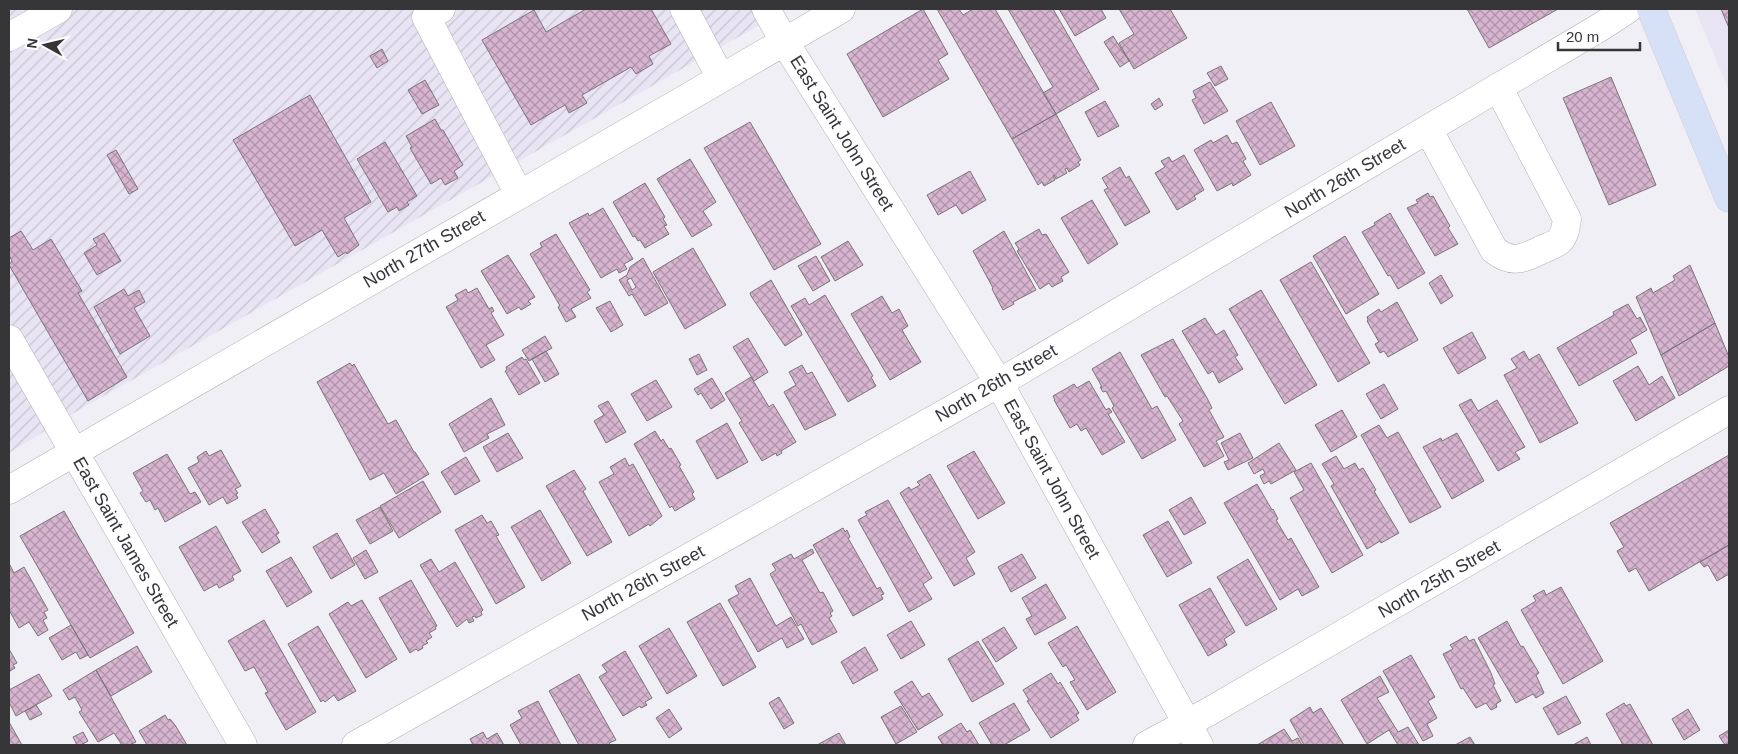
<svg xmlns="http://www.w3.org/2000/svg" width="1738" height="754" font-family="Arial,sans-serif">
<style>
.built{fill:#e9e4f3}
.industrial{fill:url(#industrial-furrows)}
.building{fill:url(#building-cross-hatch);stroke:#7b7579;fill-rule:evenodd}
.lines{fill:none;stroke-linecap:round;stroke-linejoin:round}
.minor-casing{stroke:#b1afb5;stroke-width:29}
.major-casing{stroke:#cfcfcf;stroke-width:29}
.minor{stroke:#fff;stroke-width:28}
.major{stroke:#d6e0f7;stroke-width:28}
.labels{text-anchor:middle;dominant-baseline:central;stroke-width:4;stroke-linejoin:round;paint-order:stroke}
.street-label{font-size:18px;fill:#363538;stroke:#fefdff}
</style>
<defs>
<pattern id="industrial-furrows" width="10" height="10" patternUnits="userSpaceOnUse" patternTransform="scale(1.25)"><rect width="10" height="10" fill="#e9e4f3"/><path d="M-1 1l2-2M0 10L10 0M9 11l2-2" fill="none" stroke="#c8c4d1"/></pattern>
<pattern id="building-cross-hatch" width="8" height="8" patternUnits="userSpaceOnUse" patternTransform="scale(1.25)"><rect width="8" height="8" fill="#d7b4cf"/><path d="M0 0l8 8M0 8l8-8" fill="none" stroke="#af93a9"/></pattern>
</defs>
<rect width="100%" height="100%" fill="#f1eff6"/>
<!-- built -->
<path class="built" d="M1695 9H1729V91Z"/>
<!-- industrial -->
<path class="industrial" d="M9 9H788L79 410 9 453Z"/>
<!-- building -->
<path class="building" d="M586 9H651L671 44 649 56 653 64 636 74 631 67 582 95 587 103 569 113 565 105 531 125 482 40 534 10 546 32Z
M923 9 948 54 938 60 949 79 883 117 847 54Z
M937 9H959L963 15 973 9H995L1056 114 1012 139Z
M1008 9H1053L1099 89 1056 114 1043 93 1053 87Z
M1059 9H1101L1106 18 1075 36Z
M1119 9H1170L1187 38 1134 69 1119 43 1134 34Z
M1467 9H1558L1489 48Z
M1721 9H1729V28Z
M1113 36 1129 61 1120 67 1104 42Z
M382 49 388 61 377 68 370 56Z
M1221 66 1228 79 1215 86 1207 73Z
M1611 77 1656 185 1609 205 1563 98Z
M425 80 439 105 422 114 408 90Z
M1210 82 1228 111 1204 124 1192 100 1196 98 1193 91Z
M310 95 371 202 344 218 359 245 347 254 346 252 338 257 322 230 295 246 233 140Z
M1159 98 1163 105 1155 110 1151 104Z
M1105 101 1119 126 1098 137 1085 112Z
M1271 102 1295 146 1260 165 1236 121Z
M1056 114 1081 160 1078 162 1080 165 1069 172 1067 168 1065 169 1067 173 1056 179 1054 175 1053 176 1055 180 1044 186 1042 182 1038 185 1012 139Z
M435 119 441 130H443L463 165 454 171 458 178 445 185 441 178 431 184 410 148 412 147 406 136Z
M750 122 821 244 774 270 704 148Z
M1227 135 1232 144 1237 142 1246 159 1243 161 1251 175 1233 186 1232 183 1217 191 1194 150 1211 140 1213 143Z
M385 142 417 196 407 202 409 205 399 211 397 207 388 212 357 159Z
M116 150 138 189 129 194 107 155Z
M1184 155 1204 190 1194 196 1196 199 1177 210 1155 173 1165 167 1161 161 1169 157 1172 162Z
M690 159 716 202 703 211 712 225 692 237 657 179Z
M1120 167 1126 178 1129 176 1150 212 1125 226 1104 190 1108 188 1102 178Z
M970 171 986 200 962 214 956 205 938 215 927 195Z
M645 183 665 217 663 219 667 225 664 226 669 234 645 248 640 240 638 241 635 236 633 237 613 202Z
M1428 193 1430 197 1433 196 1450 226 1448 228 1458 244 1435 256 1407 208 1418 203 1416 200Z
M1092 200 1118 244 1088 264 1061 218Z
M603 208 633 259 624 264 627 269 619 273 617 269 601 278 569 223 588 213 589 216Z
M1390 213 1425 273 1398 289 1390 275 1388 276 1362 232 1375 225 1374 223Z
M1039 229 1042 235 1046 234 1069 272 1061 277 1063 281 1052 287 1049 283 1040 289 1017 251 1019 249 1015 243Z
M21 231 33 250 51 239 82 291 78 293 127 377 88 401 9 265 12 261 9 255V238Z
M1004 231 1036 290 1013 302 1014 304 1003 310 992 289 993 288 973 251Z
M104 233 121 261 97 275 84 253 97 245 93 239Z
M556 234 590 290 587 292 591 298 571 309 576 317 566 322 558 307 560 306 530 254 542 247 540 243Z
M1345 236 1379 294 1346 314 1313 256Z
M848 241 863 265 835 281 821 257Z
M693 248 726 305 685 329 653 272Z
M508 255 535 297 528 301 531 304 521 310 519 307 507 314 481 271Z
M816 256 830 281 813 291 798 266Z
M643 258 668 303 645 316 632 294 629 296 619 280 627 275 630 267ZM631 278 636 287 632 290 627 280Z
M1311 262 1370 363 1338 382 1280 280Z
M1690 265 1715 323 1661 355 1636 297 1651 288 1653 293 1675 280 1673 276Z
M1441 275 1453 296 1441 304 1429 283Z
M771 280 801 332 802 335 785 346 751 296 750 293Z
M477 288 489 309 492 307 494 311 491 313 504 335 486 345 495 360 481 368 446 307 458 300 455 295 466 289 468 293Z
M124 289 128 296 139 290 145 302 134 308 150 336 120 354 94 307Z
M1261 290 1317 385 1285 404 1229 309Z
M825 295 873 376 871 377 876 386 848 402 791 306 805 298 809 305Z
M882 296 892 313 899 309 908 326 902 330 921 362 890 380 851 314Z
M610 301 623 325 611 332 596 308Z
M1397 302 1418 340 1388 357 1384 351 1380 353 1375 344 1379 342 1367 321 1368 320 1367 317 1379 309 1381 312Z
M1628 304 1637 319 1640 317 1647 330 1630 340 1637 353 1579 386 1557 348 1614 315 1613 312Z
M1205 318 1216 335 1224 330 1238 355 1235 357 1243 369 1219 383 1213 371 1208 374 1182 331Z
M1715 323 1729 357V366L1679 396 1661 355Z
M1472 332 1486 358 1458 374 1443 348Z
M545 336 552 348 529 361 522 350Z
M748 338 768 372 754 381 733 347Z
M1173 339 1207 398 1212 408 1209 410 1224 437 1216 441 1224 456 1204 467 1179 424 1183 421 1167 396 1165 397 1141 355Z
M546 351 559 374 545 382 532 359Z
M1524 351 1529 360 1539 354 1578 423 1540 443 1504 375 1517 368 1511 359Z
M1120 352 1152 409 1157 406 1176 440 1142 459 1112 408 1114 406 1106 391 1103 392 1100 387H1102L1092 369Z
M699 354 707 370 697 375 689 359Z
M522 357 524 360 526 359 540 383 519 395 505 371 507 370 506 367Z
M350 363 352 366 354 364 388 424 396 420 414 452H415L429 474 396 494 384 473 370 480 317 382Z
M802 365 807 374 812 372 836 415 805 430 784 392 796 385 789 372Z
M1638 366 1649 385 1662 376 1675 398 1636 421 1613 381Z
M751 377 769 407 773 404 796 442 781 451 782 453 777 456 776 453 762 461 739 423 742 421 725 393Z
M712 378 725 400 711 409 701 393 698 395 694 389Z
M656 380 672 407 647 421 631 394Z
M1089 381 1106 410 1109 408 1112 412 1108 414 1125 442 1102 455 1086 428 1081 431 1077 424 1070 428 1054 400H1055L1053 396 1074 384 1077 388Z
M1384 384 1398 409 1381 419 1366 394Z
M491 398 505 425 487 434 489 438 464 452 449 424Z
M1471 399 1478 411 1497 400 1525 447 1515 452 1520 459 1498 471 1459 405Z
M608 401 626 432 606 443 594 421 604 415 598 406Z
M1342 410 1357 437 1331 452 1315 425Z
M727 423 748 462 717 479 696 441Z
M1379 425 1387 438 1398 432 1441 507 1410 523 1361 435Z
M655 431 661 441 663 439 669 449 671 448 681 465 679 466 694 492 692 494 695 499 675 511 672 506 670 508 634 444Z
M508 433 523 458 497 472 483 447Z
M1240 433 1253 458 1228 470 1224 462 1229 460 1221 443Z
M1457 433 1484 481 1452 499 1423 447 1441 438 1442 441Z
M1279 443 1296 470 1271 484 1269 481 1264 484 1260 476 1265 473 1263 469 1254 474 1248 463Z
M221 450 241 486 235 489 238 493 236 494 238 498 227 504 223 497 209 505 188 468 199 462 197 457 206 451 209 456Z
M974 451 1005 503 978 519 947 466Z
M167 454 190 494 195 492 201 502 165 522 158 508 155 510 150 500 146 502 140 493 143 491 133 473Z
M1729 455V545L1649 591 1636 568 1629 572 1617 551 1624 547 1610 523Z
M1336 456 1344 469 1355 463 1359 470 1363 468 1376 490 1374 491 1399 533 1381 543 1380 541 1367 549 1331 486 1334 484 1322 464Z
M466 457 480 481 455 495 441 472Z
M625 458 629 466 633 464 662 516 650 526 649 524 629 536 599 482 614 474 610 467Z
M1311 463 1363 555 1332 573 1290 498 1304 490 1294 472Z
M574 470 586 489 583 491 612 542 587 556 546 486Z
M930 474 975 552 966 558 975 574 954 586 900 493 909 487 911 490 920 485 917 482Z
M423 481 441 512 399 538 380 506Z
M1257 484 1272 510 1273 509 1278 519 1276 520 1288 540 1291 538 1319 587 1302 596 1298 589 1280 600 1224 503Z
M1191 497 1206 523 1184 535 1169 510Z
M888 500 932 578 923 584 932 599 909 612 858 520 867 515 865 512Z
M380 507 393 531 370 544 356 520Z
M265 509 279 533 276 535 280 542 262 553 242 522Z
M540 510 571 563 542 581 511 527Z
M64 511 134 633 90 658 20 536Z
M482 515 487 523 491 521 499 535 496 536 525 587 496 604 455 530Z
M1168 521 1192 563 1167 577 1143 535Z
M216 526 241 571 232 576 234 580 219 588 217 584 204 591 179 547Z
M843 528 845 532 847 530 850 537 848 538 877 589 880 587 884 594 881 595 883 599 853 616 813 545Z
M337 533 355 565 331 579 313 547Z
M1729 545V574L1717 581 1708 565 1704 567 1700 562Z
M812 549 814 553 802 560 820 593 823 592 833 611 830 613 832 616 829 618 837 632 812 645 801 624 798 626 770 574 776 570 772 564 791 554 794 559Z
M366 550 378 572 365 579 353 558Z
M1022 554 1036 578 1011 592 998 567Z
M291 557 312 592 287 607 266 571Z
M431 559 439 572 455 562 483 610 481 612 482 615 476 618 475 616 472 617 474 621 469 623 467 619 457 627 420 565Z
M1248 559 1277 609 1246 626 1217 577Z
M10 565 14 573 24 567 48 610 44 612 47 618 43 620 48 630 38 636 29 622 19 628 9 610V566Z
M750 578 776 626 791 617 804 639 787 648 782 638 758 652 728 600 739 594 735 586Z
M411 580 437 626 435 627 436 629 429 633 432 637 426 641 428 643 422 646 423 648 418 651 416 649 410 653 379 598Z
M1046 584 1066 618 1035 635 1026 619 1032 616 1022 598Z
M1561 587 1603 661 1563 684 1521 610 1536 601 1533 596 1544 590 1546 595Z
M1210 588 1235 632 1224 639 1227 645 1208 656 1179 605Z
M362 600 397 659 366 678 329 614 348 602 351 606Z
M720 603 756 667 723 686 687 622Z
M264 620 316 712 286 730 265 693 268 692 254 667 245 671 228 641Z
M911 621 925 645 901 659 887 635Z
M1507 621 1521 647 1523 646 1539 673 1536 675 1544 693 1536 698 1533 694 1516 703 1478 638Z
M71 625 88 655 80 659 76 652 62 660 49 638Z
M318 626 356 691 338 701 334 695 325 702 323 700 321 702 288 644Z
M1077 626 1116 692 1087 710 1070 682 1075 680 1066 665 1063 667 1048 643Z
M1004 627 1017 648 996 662 982 640Z
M669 628 697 676 667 694 639 646Z
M1466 636 1469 641 1474 639 1491 673 1495 684 1493 685 1501 701 1496 704 1497 707 1491 710 1486 703 1476 708 1463 688 1461 689 1443 654 1453 649 1450 645Z
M978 641 1004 684 972 702 948 659Z
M137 646 152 672 111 696 96 670Z
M865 647 878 670 853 684 841 662Z
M9 649 17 663 13 665 15 668 10 671 9 673Z
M625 651 652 698 645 702 647 705 641 708 640 706 623 716 599 677 607 672 602 665Z
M1411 655 1435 697 1428 701 1437 718 1427 724 1433 736 1423 741 1383 671Z
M96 670 136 742 129 745H122L114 733 98 742 79 712 82 710 75 697 69 700 63 690Z
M1051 673 1058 684 1060 682 1079 713 1076 715 1079 720 1051 738 1027 701 1029 700 1023 690Z
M39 674 52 696 16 716 9 702V690Z
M579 674 616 740 609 743 611 745H579L549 691Z
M1380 676 1389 692 1377 698 1398 732 1408 727 1419 745H1398L1389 730 1367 744 1341 700Z
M912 681 922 697 929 693 943 715 918 730 894 692Z
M1566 696 1581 723 1558 735 1543 708Z
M779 697 794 723 784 729 769 703Z
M538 701 561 745H521L510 725 522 718 518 711Z
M1014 703 1030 730 1004 745H992L979 723Z
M1624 703 1626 706 1630 704 1653 745H1623L1606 714Z
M36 705 42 714 30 720 25 711Z
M901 706 917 732 896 744 881 717Z
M1310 707 1313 713 1321 708 1344 745H1304L1290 720Z
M669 709 682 729 669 738 656 718Z
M1688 709 1700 730 1684 740 1672 719Z
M165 715 168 720 170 719 175 725 187 745H147L139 731Z
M9 722 22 745H9Z
M961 723 967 732 970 730 979 745H943L938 737Z
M1284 729 1292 741 1298 738 1302 745H1257Z
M1729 730V742L1725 745 1719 736Z
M83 732 88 741 81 745H77L73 737Z
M483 732 487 739 497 733 504 745H473L470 739Z
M839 733 846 745H817Z
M1470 737 1475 745H1455Z
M1587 737 1591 745H1573Z"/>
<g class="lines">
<defs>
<path id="minor" d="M441 9 426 17 519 194
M684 9 721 78
M766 9 784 41 999 383 1199 745
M9 37 58 9
M1428 129 1494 250C1512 264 1522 259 1541 250 1547 247 1555 245 1559 241 1565 235 1566 227 1567 219L1498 87
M9 339 243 745
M9 490 841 9
M356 745 999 383 1602 26 1628 9
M1147 745 1210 711 1729 410"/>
<path id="major" d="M1651 9 1729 198"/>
</defs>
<!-- minor casing -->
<use href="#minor" class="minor-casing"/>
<!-- major casing -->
<use href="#major" class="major-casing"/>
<!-- minor -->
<use href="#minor" class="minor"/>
<!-- major -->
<use href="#major" class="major"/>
</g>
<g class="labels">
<!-- street labels -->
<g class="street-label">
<text transform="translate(842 133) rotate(58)">East Saint John Street</text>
<text transform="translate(1345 178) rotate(-31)">North 26th Street</text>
<text transform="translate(424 249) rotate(-30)">North 27th Street</text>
<text transform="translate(996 383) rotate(-30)">North 26th Street</text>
<text transform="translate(1052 479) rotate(61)">East Saint John Street</text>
<text transform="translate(126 542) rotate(60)">East Saint James Street</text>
<text transform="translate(1439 579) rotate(-30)">North 25th Street</text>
<text transform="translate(643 583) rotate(-29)">North 26th Street</text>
</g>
</g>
<!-- border -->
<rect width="1738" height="754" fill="none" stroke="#363538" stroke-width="20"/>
<!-- north arrow -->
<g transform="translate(45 45) rotate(278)" stroke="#fefdff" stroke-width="4" paint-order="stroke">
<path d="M0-4L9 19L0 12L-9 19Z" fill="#363538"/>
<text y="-8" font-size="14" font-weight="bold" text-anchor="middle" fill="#363538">N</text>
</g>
<!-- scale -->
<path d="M1558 42v8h82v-8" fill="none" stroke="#363538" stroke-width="2.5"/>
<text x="1566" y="42" font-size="15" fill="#363538" stroke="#fefdff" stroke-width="4" paint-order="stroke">20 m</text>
</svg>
